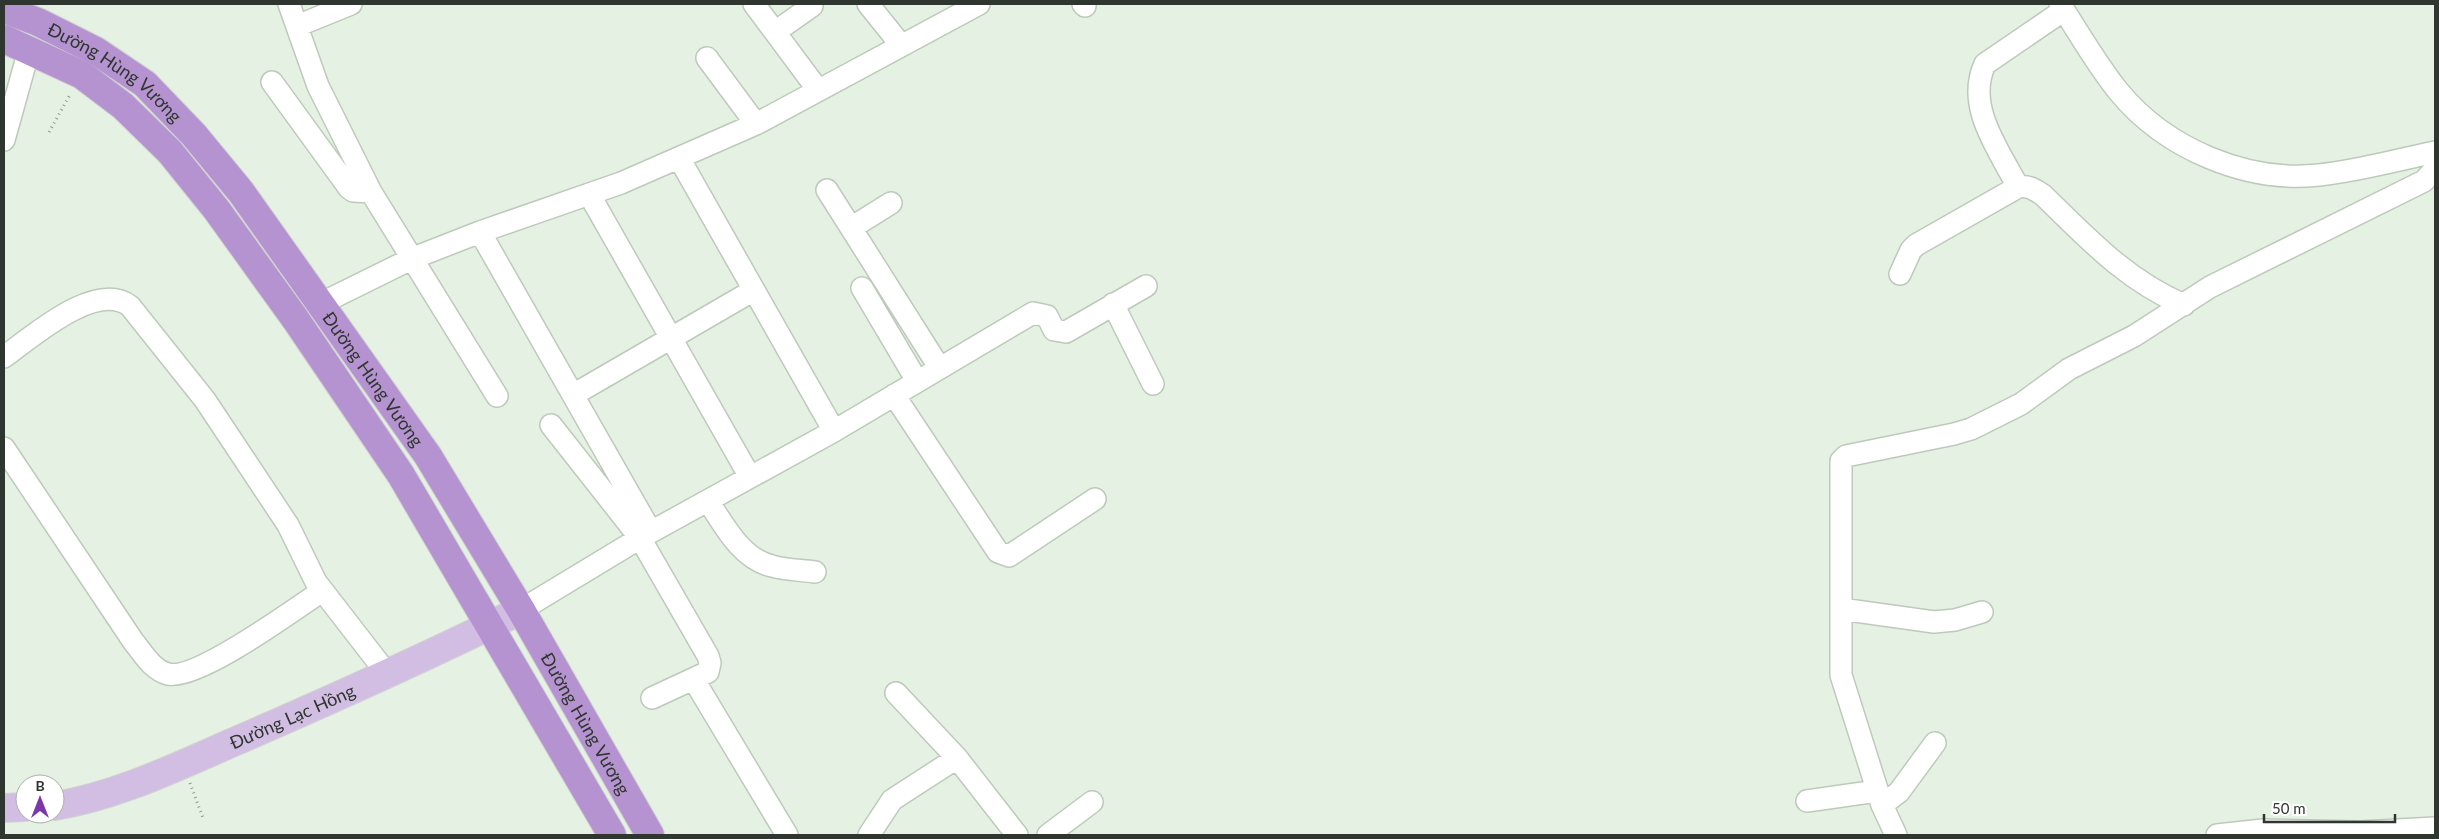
<svg xmlns="http://www.w3.org/2000/svg" width="2439" height="839" font-family="Lato,sans-serif">
<style>
.lines{fill:none;stroke-linecap:round;stroke-linejoin:round}
.minor-casing{stroke:#bdcabb;stroke-width:24}
.major-casing{stroke:#d1d3d1;stroke-width:30}
.highway-casing{stroke:#d1d3d1;stroke-width:30}
.path{stroke:#90998f;stroke-width:3;stroke-dasharray:1 4;stroke-linecap:butt}
.minor{stroke:#fff;stroke-width:21}
.major{stroke:#d3bee3;stroke-width:28}
.highway{stroke:#b593d1;stroke-width:28}
.labels{text-anchor:middle;dominant-baseline:central;stroke-width:4.5;stroke-linejoin:round;paint-order:stroke}
.street-label{font-size:18px;fill:#2f352f;stroke:#fff}
</style>
<rect width="100%" height="100%" fill="#e5f2e3"/>
<g class="lines">
<defs>
<path id="minor" d="M289 4 318 86 371 192 497 396
M754 4 818 90
M868 4 901 45
M1083 4 1085 6
M2060 4C2079 33 2097 65 2119 92 2166 149 2247 183 2319 175 2358 171 2397 160 2435 152
M297 26 351 4
M775 32 812 6
M707 58 756 124
M272 82 349 188 353 191 371 192
M4 140 29 50
M679 158 834 431
M2018 187C1999 150 1965 106 1985 64L2064 10
M827 190 939 367
M589 194 750 477
M851 228 891 203
M480 232 651 532
M1900 274 1911 250 1916 245 2018 187C2029 185 2035 190 2043 195 2087 238 2127 281 2184 305
M862 288 917 381
M320 304 411 259 480 232 621 183 756 124 979 4
M1113 304 1153 384
M4 357C32 337 96 280 130 306L205 400 288 525 316 582 388 675
M573 395 754 290
M894 395 998 552 1009 556 1095 499
M551 425 640 538 708 656 710 663 708 672 652 698
M4 448 133 641C143 653 152 670 168 674 197 681 295 609 322 591
M708 501C724 525 741 559 772 566 786 570 801 570 815 572
M1841 609 1934 622 1955 620 1982 612
M521 610 640 538 834 431 1033 313 1047 316 1054 330 1066 332 1146 286
M694 680 787 835
M896 693 957 758 1017 835
M1807 801 1877 791
M1882 805 1899 792 1935 743
M869 835 892 800 957 758
M1048 835 1092 802
M1896 835 1882 805 1841 675V461L1846 456 1954 434 1971 429 2021 404 2069 369 2134 336 2210 287 2424 181 2435 169
M2217 835 2263 830 2360 832 2435 828"/>
<g id="major">
<path id="s1" d="M55 806C121 795 182 764 243 738 337 697 429 656 521 610"/>
<path d="M4 808 25 807"/>
</g>
<g id="highway">
<path id="s2" d="M4 9 38 22 96 51 145 84 194 135 241 192 428 456 521 610 650 835"/>
<path d="M4 39 82 75 123 106 170 152 216 209 296 320 401 475 612 835"/>
</g>
</defs>
<!-- minor casing -->
<use href="#minor" class="minor-casing"/>
<!-- major casing -->
<use href="#major" class="major-casing"/>
<!-- highway casing -->
<use href="#highway" class="highway-casing"/>
<!-- path -->
<path class="path" d="M49 132 71 93
M190 783 203 818"/>
<!-- minor -->
<use href="#minor" class="minor"/>
<!-- major -->
<use href="#major" class="major"/>
<!-- highway -->
<use href="#highway" class="highway"/>
</g>
<g class="labels">
<!-- street labels -->
<g class="street-label">
<text stroke="none"><textPath href="#s2" startOffset="129">Đường Hùng Vương</textPath></text>
<text stroke="none"><textPath href="#s2" startOffset="534">Đường Hùng Vương</textPath></text>
<text stroke="none"><textPath href="#s1" startOffset="254">Đường Lạc Hồng</textPath></text>
<text stroke="none"><textPath href="#s2" startOffset="939">Đường Hùng Vương</textPath></text>
</g>
</g>
<!-- border -->
<rect width="2439" height="839" fill="none" stroke="#2f352f" stroke-width="10"/>
<!-- north arrow -->
<g transform="translate(40 799)"><circle r="24" fill="#ffffff" stroke="#acaeac"/>
<path d="M0-4L9 19L0 12L-9 19Z" fill="#7d37ab"/>
<text y="-8" font-size="14" font-weight="bold" text-anchor="middle" fill="#2f352f">B</text>
</g>
<!-- scale -->
<path d="M2264 814v8h131v-8" fill="none" stroke="#2f352f" stroke-width="2.5"/>
<text x="2272" y="814" font-size="15" fill="#2f352f" stroke="#ffffff" stroke-width="4" paint-order="stroke">50 m</text>
</svg>
